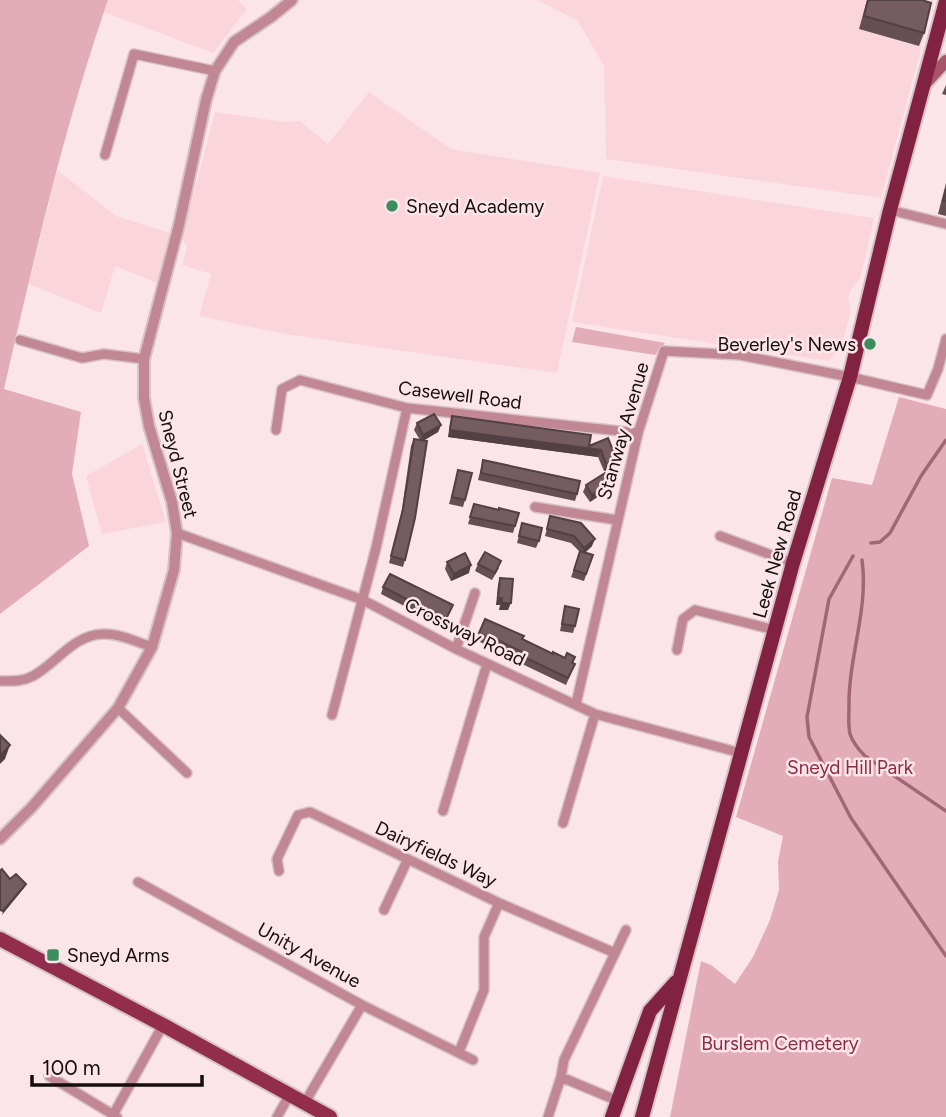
<svg xmlns="http://www.w3.org/2000/svg" width="946" height="1117" font-family="Figtree,sans-serif">
<style>
.built{fill:#fbd5dc}
.green{fill:#e2adb8}
.lines{fill:none;stroke-linecap:round;stroke-linejoin:round}
.stream{stroke:#a36774;stroke-width:3.5}
.minor-casing{stroke:#d7c2c6;stroke-width:12}
.tertiary-casing{stroke:#d7c2c6;stroke-width:14}
.secondary-casing{stroke:#d7c2c6;stroke-width:16}
.primary-casing{stroke:#d7c2c6;stroke-width:18}
.trunk-casing{stroke:#d7c2c6;stroke-width:18}
.minor{stroke:#c18794;stroke-width:9}
.tertiary{stroke:#c18794;stroke-width:10}
.secondary{stroke:#a7556a;stroke-width:12}
.primary{stroke:#922d4d;stroke-width:14}
.trunk{stroke:#822242;stroke-width:14}
.wall{fill:#654f53}
.shaded-wall{fill:#524044}
.building{fill:#755c61;stroke:#524044;stroke-width:2}
.poi-dot{fill:#3c8d5e;stroke:#fce5e9;stroke-width:2.5}
.labels{text-anchor:middle;dominant-baseline:central;stroke-width:5;stroke-linejoin:round;paint-order:stroke}
.poi-label{font-size:19px;fill:#160d0f;stroke:#fce5e9;text-anchor:start}
.street-label{font-size:19px;fill:#160d0f;stroke:#fce5e9}
.park-label{font-size:19px;fill:#8a2b49;stroke:#fce5e9}
</style>
<rect width="100%" height="100%" fill="#fce5e9"/>
<!-- built -->
<path class="built" d="M108 0H238L247 9 213 53 104 12Z
M537 0H934L881 198 606 159 604 66 578 21Z
M369 92 451 149 600 173 557 373 285 334 199 316 211 274 182 265 187 247 182 238 215 112 285 122 300 121 328 144Z
M57 170 116 216 170 233 157 283 115 266 101 313 29 284Z
M603 176 874 218 860 279 852 288 848 298 851 311 841 348 829 361 572 322Z
M142 444 166 522 102 534 86 476Z"/>
<!-- green -->
<path class="green" d="M0 0H108C64 127 34 258 4 389L81 412 72 474 89 546 0 614Z
M576 327 665 343 655 355 572 342Z
M899 397 946 409V1117H670L701 961 711 965 735 984 753 957 770 920 779 890 778 861 783 836 736 817 832 478 872 485Z"/>
<g class="lines">
<!-- stream -->
<path class="stream" d="M871 543 880 542 890 533 921 476 946 440
M853 556 829 599 807 717 809 737 851 818 946 956
M862 560C869 609 848 658 849 707 849 715 848 725 850 734 853 743 858 749 865 756L946 811"/>
<defs>
<path id="minor" d="M105 155 134 54 215 71
M890 210 946 224
M20 340 82 358 104 354 144 359
M276 430 282 389 300 380 407 408 638 433
M535 507 617 520
M177 533 363 600 456 649 595 714 741 753
M720 536 793 563
M456 649 475 593
M677 650 683 619 695 610 775 630
M0 681C11 681 22 682 33 676 57 663 73 635 103 634 118 633 137 642 152 647
M576 704 638 433 664 351 740 355 850 377 927 395 938 369 946 339
M118 708 187 773
M332 715 376 548 407 408
M443 811 487 664
M563 823 595 714
M279 871 277 859 298 815 310 812 499 903 615 953
M138 882 362 1005 473 1060
M384 910 407 861
M459 1052 484 990V937L499 903
M49 1076 117 1117
M561 1077 618 1101
M304 1104 362 1005
M112 1117 163 1025
M277 1117 290 1094
M548 1117 561 1077 564 1060 626 930"/>
<path id="tertiary" d="M0 839 32 807 118 708 152 647 174 570 177 533 172 502 149 426 144 398V359L179 225 206 100 215 71 234 42 271 17 292 0"/>
<path id="secondary" d="M923 86 946 61"/>
<path id="primary" d="M0 939 163 1025 330 1117"/>
<path id="trunk" d="M612 1117 650 1011 676 982
M642 1117 793 563 850 377 890 210 946 1"/>
</defs>
<!-- minor casing -->
<use href="#minor" class="minor-casing"/>
<!-- tertiary casing -->
<use href="#tertiary" class="tertiary-casing"/>
<!-- secondary casing -->
<use href="#secondary" class="secondary-casing"/>
<!-- primary casing -->
<use href="#primary" class="primary-casing"/>
<!-- trunk casing -->
<use href="#trunk" class="trunk-casing"/>
<!-- minor -->
<use href="#minor" class="minor"/>
<!-- tertiary -->
<use href="#tertiary" class="tertiary"/>
<!-- secondary -->
<use href="#secondary" class="secondary"/>
<!-- primary -->
<use href="#primary" class="primary"/>
<!-- trunk -->
<use href="#trunk" class="trunk"/>
</g>
<!-- wall -->
<path class="wall" d="M867 0H922L924 33 919 46 859 29Z
M946 85V95L942 94Z
M946 183V216L938 214Z
M452 416 589 446 608 438 615 467 604 471 598 457 448 437 450 423Z
M417 423 441 425 438 432 423 441 405 560 403 567 389 563 401 516 411 446 414 439 420 440 414 430Z
M483 460 577 494 575 501 478 480Z
M458 470 465 500 463 507 449 504Z
M612 482 609 489 590 502 583 492 586 485Z
M474 504 515 526 513 533 468 524Z
M550 516 592 546 585 553 593 555 584 581 571 577 580 552 571 543 545 536Z
M522 523 539 541 536 548 517 543Z
M447 562 469 573 451 581 445 569Z
M478 564 499 568 492 580 475 571Z
M500 578 508 610H499L500 605H496L498 585Z
M383 587 450 612 443 626 381 594Z
M565 606 575 626 573 633 560 631Z
M479 633 523 640 553 654 565 658 575 657 573 663 575 664 566 685 522 664 523 661 493 646 492 648 476 640Z"/>
<!-- shaded-wall -->
<path class="shaded-wall" d="M441 425 438 432 421 442 423 435Z
M450 430 601 450 598 457 448 437Z
M617 460 615 467 604 471 606 464Z
M612 482 609 489 590 502 592 495Z
M595 539 592 546 582 555 584 548Z
M471 565 469 573 451 581 454 574Z
M498 598H502L500 605H496Z
M502 603H511L508 610H499Z
M10 745 5 759 0 764V756Z
M26 884 24 888 2 915 3 911Z"/>
<!-- building -->
<path class="building" d="M868 0H922L931 3 924 33 864 16Z
M946 189V201H943Z
M434 414 441 425 423 435 417 423Z
M452 416 591 435 589 446 608 438 617 460 606 464 601 450 450 430Z
M414 439 427 441 415 518 405 560 391 556 403 509Z
M483 460 580 481 577 494 481 473Z
M458 470 472 473 465 500 452 497Z
M605 473 612 482 592 495 586 485Z
M474 504 499 510V508L519 513 515 526 470 517Z
M550 516 581 523 595 539 584 548 574 536 547 529Z
M522 523 542 528 539 541 519 536Z
M580 551 593 555 586 574 574 570Z
M485 552 501 561 495 573 478 564Z
M465 553 471 565 454 574 447 562Z
M390 574 453 605 446 619 383 587Z
M500 578 513 579 511 603H502V598H498Z
M565 606 579 609 575 626 562 624Z
M485 619 524 636 522 639 553 654V652L565 658 567 653 575 657 572 663 575 664 568 678 524 657 526 654 496 639 495 641 479 633Z
M0 735 10 745 0 756Z
M2 869 10 879 16 874 26 884 3 911 0 910V871Z"/>
<!-- markers -->
<g class="poi-dot">
<circle cx="392" cy="206" r="7"/>
<circle cx="870" cy="344" r="7"/>
<rect x="46" y="948" width="14" height="14" rx="3.5"/>
</g>
<g class="labels">
<!-- poi labels -->
<g class="poi-label">
<text x="406" y="206">Sneyd Academy</text>
<text x="856" y="344" text-anchor="end">Beverley's News</text>
<text x="67" y="955">Sneyd Arms</text>
</g>
<!-- street labels -->
<g class="street-label">
<text transform="translate(460 395) rotate(7)">Casewell Road</text>
<text transform="translate(623 431) rotate(-74)">Stanway Avenue</text>
<text transform="translate(178 464) rotate(76)">Sneyd Street</text>
<text transform="translate(777 554) rotate(-74)">Leek New Road</text>
<text transform="translate(465 632) rotate(26)">Crossway Road</text>
<text transform="translate(436 854) rotate(25)">Dairyfields Way</text>
<text transform="translate(309 955) rotate(29)">Unity Avenue</text>
</g>
<!-- park labels -->
<g class="park-label">
<text x="850" y="767">Sneyd Hill Park</text>
<text x="780" y="1043">Burslem Cemetery</text>
</g>
</g>
<!-- scale -->
<path d="M32 1075v10h170v-10" fill="none" stroke="#160d0f" stroke-width="3.5"/>
<text x="42" y="1075" font-size="21" fill="#160d0f" stroke="#fce5e9" stroke-width="5" paint-order="stroke">100 m</text>
</svg>
